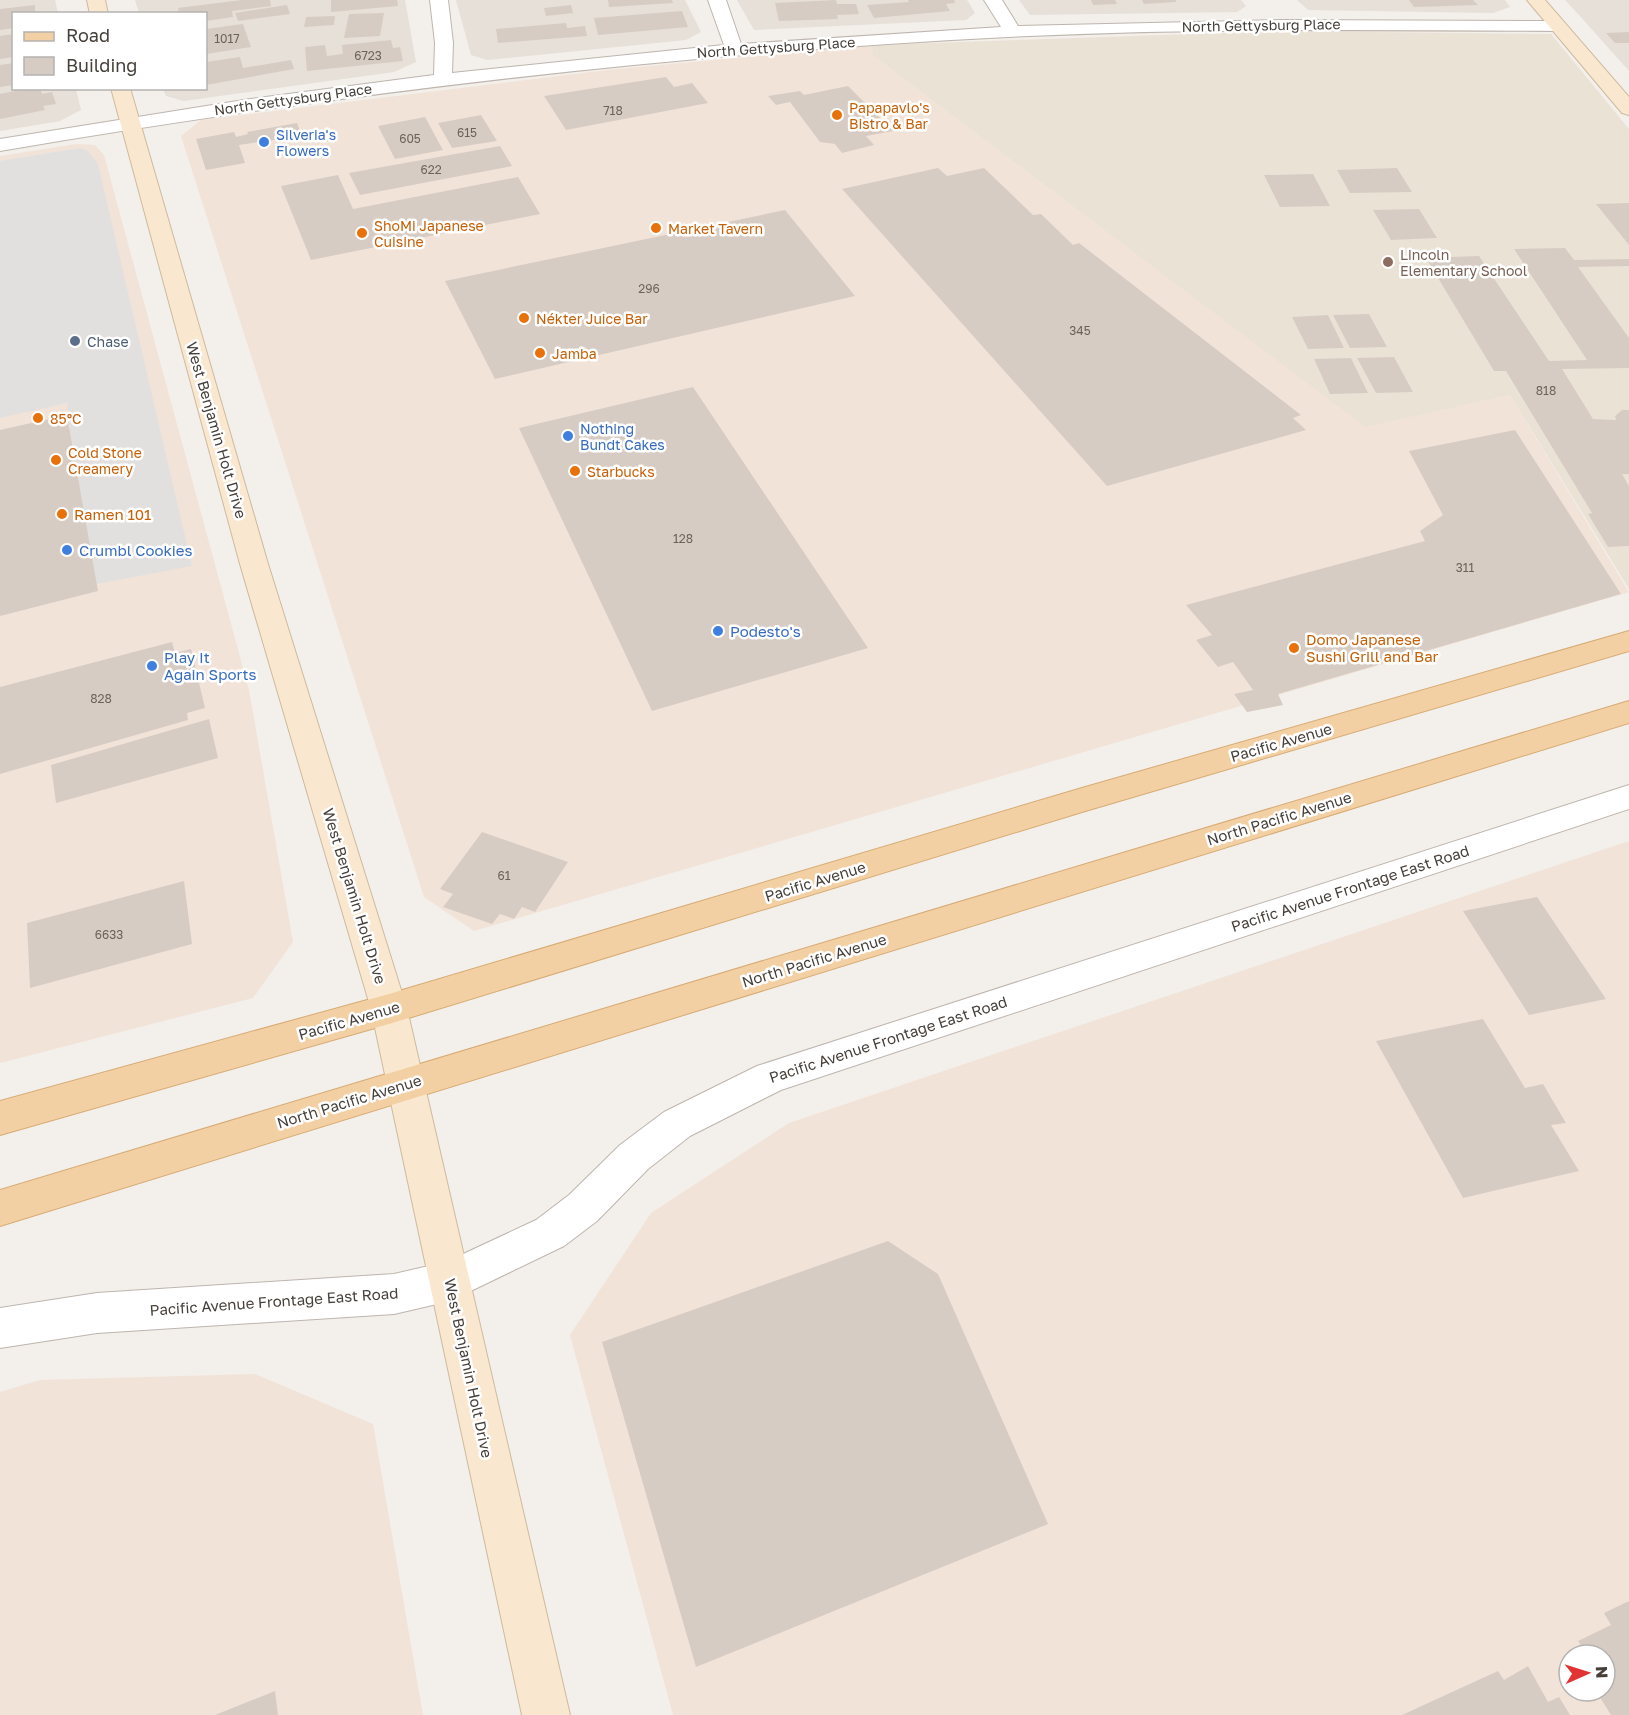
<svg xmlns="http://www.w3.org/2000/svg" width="1629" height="1715" font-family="'Golos Text',sans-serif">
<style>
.residential{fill:#e6e0d9}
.commercial{fill:#f2e3d8;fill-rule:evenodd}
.education{fill:#ebe2d6}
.parking{fill:#e2e0de}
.building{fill:#d7ccc4}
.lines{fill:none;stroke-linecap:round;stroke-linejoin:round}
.street-casing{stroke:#beb5ae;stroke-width:2}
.secondary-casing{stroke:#cdba9f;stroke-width:2}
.primary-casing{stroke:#d7ab75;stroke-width:2}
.street{fill:#fff;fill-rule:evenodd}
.secondary{fill:#f9e8cf;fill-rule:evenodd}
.primary{fill:#f3d0a3;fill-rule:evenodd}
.food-dot{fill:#e8710a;stroke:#fff;stroke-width:2}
.shop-dot{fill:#3f7fe0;stroke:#fff;stroke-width:2}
.education-dot{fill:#8d6e63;stroke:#fff;stroke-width:2}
.service-dot{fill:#5c6f8a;stroke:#fff;stroke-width:2}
.labels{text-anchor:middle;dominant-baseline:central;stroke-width:5;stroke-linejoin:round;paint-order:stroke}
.number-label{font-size:12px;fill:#6a625c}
.far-street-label{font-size:14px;fill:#463f39;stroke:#fff}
.far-food-label{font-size:14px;fill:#c56008;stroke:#fff;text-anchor:start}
.far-shop-label{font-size:14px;fill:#366cbe;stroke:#fff;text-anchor:start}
.far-education-label{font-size:14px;fill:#785e54;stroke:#fff;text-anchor:start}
.far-service-label{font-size:14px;fill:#4e5e75;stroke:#fff;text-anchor:start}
.street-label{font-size:15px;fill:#463f39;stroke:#fff}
.food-label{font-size:15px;fill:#c56008;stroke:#fff;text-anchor:start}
.shop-label{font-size:15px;fill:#366cbe;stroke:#fff;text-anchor:start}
</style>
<rect width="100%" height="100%" fill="#f3efea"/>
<!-- residential -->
<path class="residential" d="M0 0H55L58 13 14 14V88L76 89 81 110 60 121 0 131Z
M135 0H405L416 62 394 72 184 101 166 96 163 89 206 88V14L139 13Z
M456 0H685L701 32 686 40 487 60 471 55Z
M737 0H967L975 13 966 20 754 30Z
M1019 0H1241L1246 6 1237 12 1030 15Z
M1297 0H1505L1510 7 1493 13 1308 10Z
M1565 0H1629V71L1579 15Z"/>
<!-- commercial -->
<path class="commercial" d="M873 45 1365 426 1510 395 1629 592 474 931 424 897 181 136 201 120 607 70Z
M76 144 95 145 104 155 249 690 293 942 253 998 0 1063V156Z
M1629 841V1715H673L570 1335 651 1213 789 1123ZM1569 1655H1605V1691H1569Z
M255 1374 373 1424 423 1715H0V1392L40 1380Z"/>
<!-- education -->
<path class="education" d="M1280 31 1551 34 1629 129V589L1510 395 1365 427 873 55V45Z"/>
<!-- parking -->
<path class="parking" d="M80 148 88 151 98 164 192 566 87 586 67 403 0 418V161Z"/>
<!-- building -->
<path class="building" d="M242 0H270L271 6 232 11 233 17 206 21V14H179L178 8Z
M331 0H397L398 6 331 12Z
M608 0H672L673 3 609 7Z
M836 0 837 4H856L859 14 837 15 838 19 779 21 775 3Z
M908 0H954L955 3 946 4 950 11 874 18 867 5 909 2Z
M1091 0H1115L1117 4 1093 5Z
M1142 0H1176V2L1144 4Z
M1409 0H1473L1478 5 1414 7Z
M35 5V14H14V28L0 30V9Z
M287 5 290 14 238 21 235 13Z
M571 5 573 13 546 16 544 8Z
M682 11 688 27 598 35 594 18Z
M384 13 380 36 344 38 349 14Z
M335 16 334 25 304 27 306 17Z
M566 23 567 28 585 26 587 36 498 43 496 29Z
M243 24 251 47 206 54V29Z
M1629 32V43H1615L1606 33Z
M14 34V57L0 59V36Z
M391 40 393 48 400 47 403 61 307 71 305 47 325 45 327 56 343 54 342 45Z
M240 57 243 68 291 60 294 69 206 85V62Z
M14 63V85L0 87V65Z
M666 77 674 87 692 83 708 103 566 130 544 96Z
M848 86 893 131 866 136 874 145 842 153 835 144 820 142 790 102 776 105 768 96 800 91 804 95Z
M29 88H40L42 94 52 92 56 104 43 106 45 110 0 119V94Z
M481 115 497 141 452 148 438 123Z
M425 117 443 150 395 159 378 126Z
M297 123 302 136 239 145 245 163 206 170 196 139 234 132 236 137 248 134 247 132Z
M500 146 512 166 360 195 349 173Z
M938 168 947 176 984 168 1033 215 1041 214 1073 245 1079 243 1301 415 1293 418 1306 430 1107 486 842 189Z
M1397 168 1412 192 1350 193 1337 170Z
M1313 174 1330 206 1280 207 1264 175Z
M338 175 353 209 518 177 540 214 311 260 281 186Z
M1629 203V245L1596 204Z
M1419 209 1437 238 1391 240 1373 210Z
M785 210 855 296 495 379 445 281Z
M1565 248 1574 260 1629 259V266L1578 267 1629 338V368L1562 369 1593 419 1616 420 1615 416 1622 410H1629V474H1622L1629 486V546L1608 547 1588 514 1592 513 1506 371H1494L1426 258 1435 257 1433 253 1447 252 1450 257 1479 256 1549 361 1587 360 1514 249Z
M1369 314 1387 347 1350 348 1333 315Z
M1328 315 1344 348 1308 349 1292 317Z
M1394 357 1413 392 1376 393 1357 358Z
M1351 358 1368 393 1330 394 1314 359Z
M693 387 868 648 652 711 519 428Z
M67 415 98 591 0 616V430Z
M1515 430 1621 594 1278 694 1283 705 1247 712 1234 694 1253 690 1233 662 1218 667 1196 640 1212 635 1186 605 1425 541 1420 531 1443 515 1409 451Z
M172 642 175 653 191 649 205 708 187 713 188 720 0 774V687Z
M209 719 218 758 56 803 51 765Z
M482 832 568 862 535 912 522 907 514 919 500 914 492 924 443 907 453 894 440 889Z
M184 881 192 944 30 988 27 923Z
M1537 897 1606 999 1529 1015 1463 911Z
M1483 1019 1525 1088 1543 1084 1566 1123 1551 1125 1579 1171 1463 1198 1376 1041Z
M888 1241 938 1274 1048 1524 696 1667 602 1342Z
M1629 1601V1715H1611L1596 1691H1605V1655H1587L1578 1641 1611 1625 1604 1613Z
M1528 1666 1548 1702 1559 1697 1570 1715H1402L1498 1671 1504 1680Z
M275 1691 278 1715H215Z"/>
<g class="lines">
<defs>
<path id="street" d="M430 0H448L453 43 452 73 724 45 708 0H726L741 44 1001 27 984 0H1002L1018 26 1283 20 1558 21 1567 26 1558 31C1375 30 1191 28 1008 37 669 54 334 94 0 151V139L250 99 434 75 435 43Z
M1629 785V809L781 1090 690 1136 648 1169 597 1221 564 1246 450 1301 394 1314 97 1333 0 1348V1308L97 1293 394 1274 446 1262 536 1220 569 1195 620 1145 664 1112 757 1066Z"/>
<path id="secondary" d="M87 0H105L108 14H90Z
M1527 0H1545L1629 97V115L1622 113Z
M111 88H130L268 564 407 1009 570 1715H522L371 1009 240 564Z"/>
<path id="primary" d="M1629 631V651L1082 812 389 1024 0 1135V1101L389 994 1082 788Z
M1629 701V723L0 1226V1190Z"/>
</defs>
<!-- street casing -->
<use href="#street" class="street-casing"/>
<!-- secondary casing -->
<use href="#secondary" class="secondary-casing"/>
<!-- primary casing -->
<use href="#primary" class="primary-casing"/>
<!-- street -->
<use href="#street" class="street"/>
<!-- secondary -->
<use href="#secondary" class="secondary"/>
<!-- primary -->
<use href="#primary" class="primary"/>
</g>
<!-- markers -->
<g class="food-dot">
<circle cx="837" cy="115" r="6"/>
<circle cx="656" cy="228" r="6"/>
<circle cx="362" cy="233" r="6"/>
<circle cx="524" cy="318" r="6"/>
<circle cx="540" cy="353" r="6"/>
<circle cx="38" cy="418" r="6"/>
<circle cx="56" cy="460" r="6"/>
<circle cx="575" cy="471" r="6"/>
<circle cx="62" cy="514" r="6"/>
<circle cx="1294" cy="648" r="6"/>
</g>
<g class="shop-dot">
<circle cx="264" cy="142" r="6"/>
<circle cx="568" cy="436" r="6"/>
<circle cx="67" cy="550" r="6"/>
<circle cx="718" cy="631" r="6"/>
<circle cx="152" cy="666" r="6"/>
</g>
<circle class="education-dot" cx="1388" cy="262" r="6"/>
<circle class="service-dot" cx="75" cy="341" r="6"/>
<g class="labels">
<!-- number labels -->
<g class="number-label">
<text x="227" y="38">1017</text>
<text x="368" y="55">6723</text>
<text x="613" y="110">718</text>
<text x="467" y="132">615</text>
<text x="410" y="138">605</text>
<text x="431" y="169">622</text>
<text x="649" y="288">296</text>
<text x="1080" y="330">345</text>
<text x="1546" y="390">818</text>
<text x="683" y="538">128</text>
<text x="1465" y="567">311</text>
<text x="101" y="698">828</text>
<text x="504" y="875">61</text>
<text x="109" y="934">6633</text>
</g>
<!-- far-street labels -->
<g class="far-street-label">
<text transform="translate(1261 25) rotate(-1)">North Gettysburg Place</text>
<text transform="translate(776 47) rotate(-4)">North Gettysburg Place</text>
<text transform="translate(293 99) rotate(-8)">North Gettysburg Place</text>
</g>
<!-- far-food labels -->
<g class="far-food-label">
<text x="849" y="107">Papapavlo's<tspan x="849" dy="16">Bistro &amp; Bar</tspan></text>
<text x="374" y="225">ShoMi Japanese<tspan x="374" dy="16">Cuisine</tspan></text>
<text x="668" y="228">Market Tavern</text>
<text x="536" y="318">Nékter Juice Bar</text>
<text x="552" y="353">Jamba</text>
<text x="50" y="418">85°C</text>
<text x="68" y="452">Cold Stone<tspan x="68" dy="16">Creamery</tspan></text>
<text x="587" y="471">Starbucks</text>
</g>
<!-- far-shop labels -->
<g class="far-shop-label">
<text x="276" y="134">Silveria's<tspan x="276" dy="16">Flowers</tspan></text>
<text x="580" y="428">Nothing<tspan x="580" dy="16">Bundt Cakes</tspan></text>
</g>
<!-- far-education labels -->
<g class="far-education-label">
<text x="1400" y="254">Lincoln<tspan x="1400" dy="16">Elementary School</tspan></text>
</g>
<!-- far-service labels -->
<g class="far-service-label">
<text x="87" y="341">Chase</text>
</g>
<!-- street labels -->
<g class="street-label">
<text transform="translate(217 430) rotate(74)">West Benjamin Holt Drive</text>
<text transform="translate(1281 742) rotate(-16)">Pacific Avenue</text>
<text transform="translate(1279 818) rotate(-17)">North Pacific Avenue</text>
<text transform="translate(815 881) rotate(-17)">Pacific Avenue</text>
<text transform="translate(1350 888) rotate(-18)">Pacific Avenue Frontage East Road</text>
<text transform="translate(355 896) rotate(73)">West Benjamin Holt Drive</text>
<text transform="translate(814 960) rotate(-17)">North Pacific Avenue</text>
<text transform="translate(349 1020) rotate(-16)">Pacific Avenue</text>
<text transform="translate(888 1039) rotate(-18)">Pacific Avenue Frontage East Road</text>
<text transform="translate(349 1101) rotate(-17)">North Pacific Avenue</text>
<text transform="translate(274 1301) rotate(-4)">Pacific Avenue Frontage East Road</text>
<text transform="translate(469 1368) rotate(78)">West Benjamin Holt Drive</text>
</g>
<!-- food labels -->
<g class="food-label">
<text x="74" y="514">Ramen 101</text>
<text x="1306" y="639">Domo Japanese<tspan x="1306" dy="17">Sushi Grill and Bar</tspan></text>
</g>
<!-- shop labels -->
<g class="shop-label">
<text x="79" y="550">Crumbl Cookies</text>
<text x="730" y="631">Podesto's</text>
<text x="164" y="657">Play It<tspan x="164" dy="17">Again Sports</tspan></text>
</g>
</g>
<!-- legend -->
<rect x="12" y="12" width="195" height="78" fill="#ffffff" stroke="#b5b2b0" stroke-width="1.5"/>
<rect x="24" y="32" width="30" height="9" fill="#f3d0a3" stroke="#b5b2b0" stroke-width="1.5"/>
<text x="66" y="42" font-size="18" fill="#463f39">Road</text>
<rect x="24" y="57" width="30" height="18" fill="#d7ccc4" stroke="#b5b2b0" stroke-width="1.5"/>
<text x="66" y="72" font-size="18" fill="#463f39">Building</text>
<!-- north arrow -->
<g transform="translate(1587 1673) rotate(87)"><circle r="28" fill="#ffffff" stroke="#b5b2b0" stroke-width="1.5"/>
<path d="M0-4.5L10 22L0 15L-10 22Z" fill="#e23333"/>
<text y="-9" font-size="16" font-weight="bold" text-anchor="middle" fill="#463f39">N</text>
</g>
</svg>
